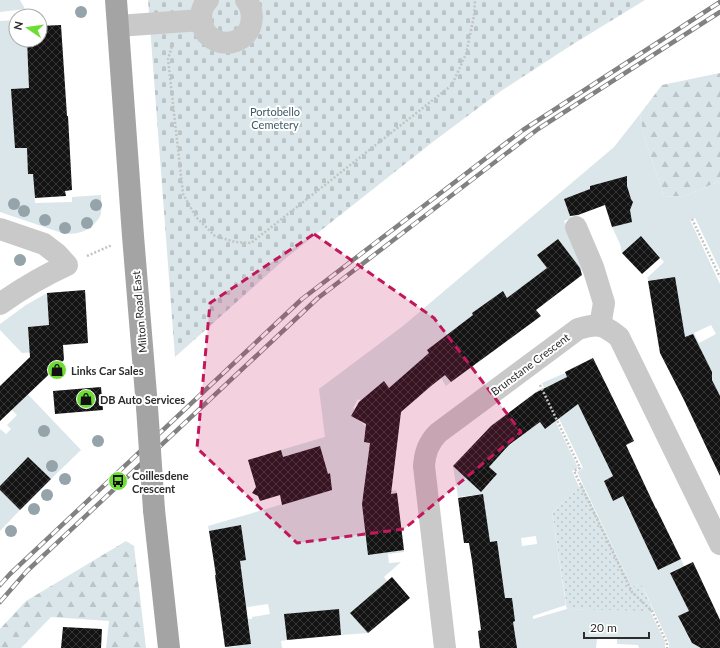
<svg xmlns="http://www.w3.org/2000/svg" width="720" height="648" font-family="Lato,sans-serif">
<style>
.grass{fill:url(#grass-dots)}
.forest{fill:url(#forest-firs)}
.cemetery{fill:url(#cemetery-stones)}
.garden{fill:#dae6e9;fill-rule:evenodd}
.building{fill:url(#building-cross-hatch)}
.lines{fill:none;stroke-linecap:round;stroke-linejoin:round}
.path{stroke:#c3c3c3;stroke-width:2.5;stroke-dasharray:2 2;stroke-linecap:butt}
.minor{stroke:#c9c9c9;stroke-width:22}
.major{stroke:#a4a4a4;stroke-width:22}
.rail-casing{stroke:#818181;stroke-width:4.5}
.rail{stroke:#fff;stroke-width:3;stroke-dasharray:9;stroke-linecap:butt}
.major-bridge{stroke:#a4a4a4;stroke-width:22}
.tree{fill:#94a4aa}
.marked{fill:#c2185b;fill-opacity:0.2;stroke:#c2185b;stroke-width:3;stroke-dasharray:8 5;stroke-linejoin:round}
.labels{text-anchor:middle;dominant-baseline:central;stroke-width:4;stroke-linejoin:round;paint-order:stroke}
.park-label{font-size:11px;fill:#3c5a65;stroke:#fff}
.street-label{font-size:11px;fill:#2c2c2c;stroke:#fff}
.poi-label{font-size:11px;font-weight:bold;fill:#2c2c2c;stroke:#fff;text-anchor:start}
</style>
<defs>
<pattern id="grass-dots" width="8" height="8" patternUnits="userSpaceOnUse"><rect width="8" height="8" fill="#dae6e9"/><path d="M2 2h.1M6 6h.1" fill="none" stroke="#bbc5c8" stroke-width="1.8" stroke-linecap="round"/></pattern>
<pattern id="forest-firs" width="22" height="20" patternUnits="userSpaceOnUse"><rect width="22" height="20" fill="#dae6e9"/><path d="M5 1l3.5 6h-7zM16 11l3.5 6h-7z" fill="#bbc5c8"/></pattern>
<pattern id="cemetery-stones" width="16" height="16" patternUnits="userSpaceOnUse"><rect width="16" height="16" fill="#dae6e9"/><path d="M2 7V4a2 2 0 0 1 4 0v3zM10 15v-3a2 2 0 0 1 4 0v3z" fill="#bbc5c8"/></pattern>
<pattern id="building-cross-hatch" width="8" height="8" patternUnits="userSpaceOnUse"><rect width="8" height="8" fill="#131313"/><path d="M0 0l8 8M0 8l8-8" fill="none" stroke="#363636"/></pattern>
</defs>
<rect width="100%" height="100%" fill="#fff"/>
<!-- grass -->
<path class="grass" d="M582 484 632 587 641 583 654 612 567 609 552 513Z"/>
<!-- forest -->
<path class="forest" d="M720 73V181L685 196 664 197 642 129 640 114 662 85Z
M126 541 134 546 146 648H106L109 621 51 617 21 648H0V629L26 601Z"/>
<!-- cemetery -->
<path class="cemetery" d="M148 0H645L570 46 501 91 434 141 286 258 175 357Z"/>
<!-- garden -->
<path class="garden" d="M0 0H20L25 9 0 12Z
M16 20V40H27L29 83 48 85 65 84V86L12 89 31 102 28 164V174H33L35 203 72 202V197L101 195C101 200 102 207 101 212 101 216 98 220 95 223 86 233 75 235 62 233L0 212V21Z
M640 114 642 129 664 197 685 196 720 181V270L695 218 690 220 720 284V402L717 398 689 411 687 408 718 393 712 379V372L707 362 686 345 662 357 659 345 649 281 647 278 664 262 641 236 622 253 620 244 612 227 629 222 631 199 620 178 590 186 595 208 571 197 564 199 571 218 564 221 586 272 584 274 558 239 537 255 547 268 526 284 542 305 512 304 503 291 498 347 493 352 477 330 456 328 427 350 451 382 446 386 441 378 417 364 389 388 384 381 375 389 382 398 374 408 358 399 353 408 355 409 351 416C368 426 366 423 364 442L370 443 391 491 396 490 397 493 362 498 364 521 403 547 404 552 388 554 389 563 401 562 384 577 387 581 351 612 368 633 341 635 339 609 285 614 287 640 281 641 282 648H225L251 644 248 619H252V617L270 614 268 604 220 611 245 595 241 571 215 575 214 565 246 559 244 548 239 549 236 535 242 534 241 525 209 531 208 526 331 490 329 474 320 476 286 467 281 450 325 437 319 389 403 326 614 147ZM711 325 716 334 699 343 694 333Z
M47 293 49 325 28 327 29 347 51 351 22 353 0 330V324L26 305Z
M565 373 571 386 582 395 606 383 609 390 586 420 596 440 605 436 606 461 613 476 604 481 613 501 623 496 630 513 653 502 656 508 634 519 658 570 681 559 684 566 670 572 689 611 678 616 684 629 717 613 720 619 691 633 689 639 692 643 697 646 704 643 706 648H669V643L641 583 632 587 577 472 583 468 552 404 562 400 554 383 544 388 542 383Z
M19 385 81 450 51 479 28 458 0 486V429L6 434 11 429 7 425 17 415 3 401Z
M540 389 578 468 572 471 579 487 552 513 566 605 533 616V619L567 609 650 611 665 642V648H639L638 645 617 644V639H597L596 648H517L502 623 515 621 512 598H505L502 579 496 580 495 577 474 580 473 571 500 567 497 548 470 552 469 543 483 494 458 497 453 466 473 484 485 488 497 474 489 467 506 449 486 431 494 424 510 445 540 422 545 429 554 423 533 394ZM536 536 537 544 522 546 521 538Z
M0 490 20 510 0 531Z"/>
<!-- building -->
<path class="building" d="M61 25 67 116H68L72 190 65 191 66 196 35 198 33 174H28L27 148H15L11 89 29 88 27 40H40V26Z
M627 176V186L631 199 633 202 630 210 632 222 612 227 605 205 578 215 570 216 564 199 590 189V186Z
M641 236 660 258 642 274 622 253Z
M558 239 580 268 582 275 536 310 541 316 451 382 445 375 431 386 401 412 391 494 397 493 404 550 368 555 362 504 370 443 364 442 366 424 351 416 359 402 384 381 389 388 429 353 427 350 473 315 472 313 503 291 507 298 547 268 537 255Z
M675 277 685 337 693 334 712 372V380L720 396V476L684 400 660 353 648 281Z
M85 290 88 343 63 345 64 360 0 421V386L30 357 28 327 49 325 47 293Z
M593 358 634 441 626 445 656 509V508L681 559 658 570 623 496 613 501 604 481 613 476 578 404 545 429 540 422 509 445 489 467 497 474 481 492 453 466 491 426 535 393 567 377 565 372Z
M101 387 103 410 55 414 53 391Z
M320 446 328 474 330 473 332 490 282 505 280 495 260 501 258 496 252 493 256 487 248 460 281 450 283 457Z
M28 457 51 479 20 510 0 490V486Z
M483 494 490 542 497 541 505 598H512L515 621 513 622 517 648H480L478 631 481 630 472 561 469 543H464L458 498Z
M241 525 246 560 240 561 251 644 225 647 215 575H216L209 531Z
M693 562 720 620V648H701L692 643 678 616 689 611 670 573Z
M392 577 410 598 368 633 350 613Z
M339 609 341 635 287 640 284 614Z
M63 627 102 629 101 648H61Z"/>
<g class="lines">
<!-- path -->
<path class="path" d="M173 43 168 59 183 194 196 217 215 236 235 242 251 243 452 85 466 54 474 16 475 0
M692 219 720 277
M87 256 112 245
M540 385 580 468 574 471 632 592 652 611 667 643V648"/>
<!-- minor -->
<path class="minor" d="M208 0C202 6 200 15 202 23 203 28 205 33 209 36 219 45 234 45 244 36 254 27 254 10 246 0
M118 26 201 20
M576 227 593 267 604 303 600 326
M0 229 44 244 57 254 67 265C43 276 21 289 0 304
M445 648 424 466C425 453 428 443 438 433L578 329C598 323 603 324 619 337L720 544"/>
<!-- major -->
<path class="major" d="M116 0 133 236 147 407
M154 510 169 648"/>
<defs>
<path id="rail" d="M0 585 10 574 302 299 523 130 720 2
M0 602 27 571 318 298 538 129 720 12"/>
</defs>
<!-- rail casing -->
<use href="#rail" class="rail-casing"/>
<!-- rail -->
<use href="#rail" class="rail"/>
<!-- major-bridge -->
<path class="major-bridge" d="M147 407 154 510"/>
</g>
<!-- trees -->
<g class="tree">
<circle cx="81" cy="12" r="6"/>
<circle cx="14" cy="204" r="6"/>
<circle cx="96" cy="205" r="6"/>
<circle cx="24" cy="211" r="6"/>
<circle cx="45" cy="220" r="6"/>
<circle cx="87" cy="223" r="6"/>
<circle cx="65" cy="228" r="6"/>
<circle cx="20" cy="260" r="6"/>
<circle cx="44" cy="431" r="6"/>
<circle cx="98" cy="441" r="6"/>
<circle cx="52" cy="466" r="6"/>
<circle cx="65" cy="479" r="6"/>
<circle cx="47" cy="495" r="6"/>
<circle cx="34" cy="509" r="6"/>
<circle cx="11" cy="531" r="6"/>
</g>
<!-- marked area -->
<path class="marked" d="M314 234 434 318 521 432 404 529 297 543 197 448 210 303Z"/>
<!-- icons -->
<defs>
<symbol id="shop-disc" viewBox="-11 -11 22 22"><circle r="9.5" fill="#6ddd34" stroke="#fff"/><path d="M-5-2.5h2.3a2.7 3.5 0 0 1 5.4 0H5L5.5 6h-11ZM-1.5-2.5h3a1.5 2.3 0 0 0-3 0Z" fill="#111"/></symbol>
<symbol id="bus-disc" viewBox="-11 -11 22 22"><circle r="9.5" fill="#6ddd34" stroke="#fff"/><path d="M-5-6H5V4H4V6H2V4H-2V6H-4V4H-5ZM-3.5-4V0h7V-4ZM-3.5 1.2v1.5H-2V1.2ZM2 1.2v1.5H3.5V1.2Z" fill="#111"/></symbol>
</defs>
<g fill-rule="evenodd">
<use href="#shop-disc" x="46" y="359" width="22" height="22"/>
<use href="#shop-disc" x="75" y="388" width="22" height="22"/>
<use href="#bus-disc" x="107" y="470" width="22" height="22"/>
</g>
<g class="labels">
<!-- park labels -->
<g class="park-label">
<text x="275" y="111">Portobello<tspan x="275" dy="13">Cemetery</tspan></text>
</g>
<!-- street labels -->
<g class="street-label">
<text transform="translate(139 312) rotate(-95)">Milton Road East</text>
<text transform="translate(530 364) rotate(-37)">Brunstane Crescent</text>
</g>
<!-- poi labels -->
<g class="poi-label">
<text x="71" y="370">Links Car Sales</text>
<text x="100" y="399">DB Auto Services</text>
<text x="132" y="475">Coillesdene<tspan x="132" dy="13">Crescent</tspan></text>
</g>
</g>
<!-- north arrow -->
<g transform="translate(28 28) rotate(283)"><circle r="19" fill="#ffffff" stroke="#ababab"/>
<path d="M0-3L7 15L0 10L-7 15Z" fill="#6ddd34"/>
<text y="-6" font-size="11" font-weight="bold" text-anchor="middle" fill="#2c2c2c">N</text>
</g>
<!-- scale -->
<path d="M584 632v6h65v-6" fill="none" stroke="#2c2c2c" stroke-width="2"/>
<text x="590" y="632" font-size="12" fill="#2c2c2c" stroke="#ffffff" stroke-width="3" paint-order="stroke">20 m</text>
</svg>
